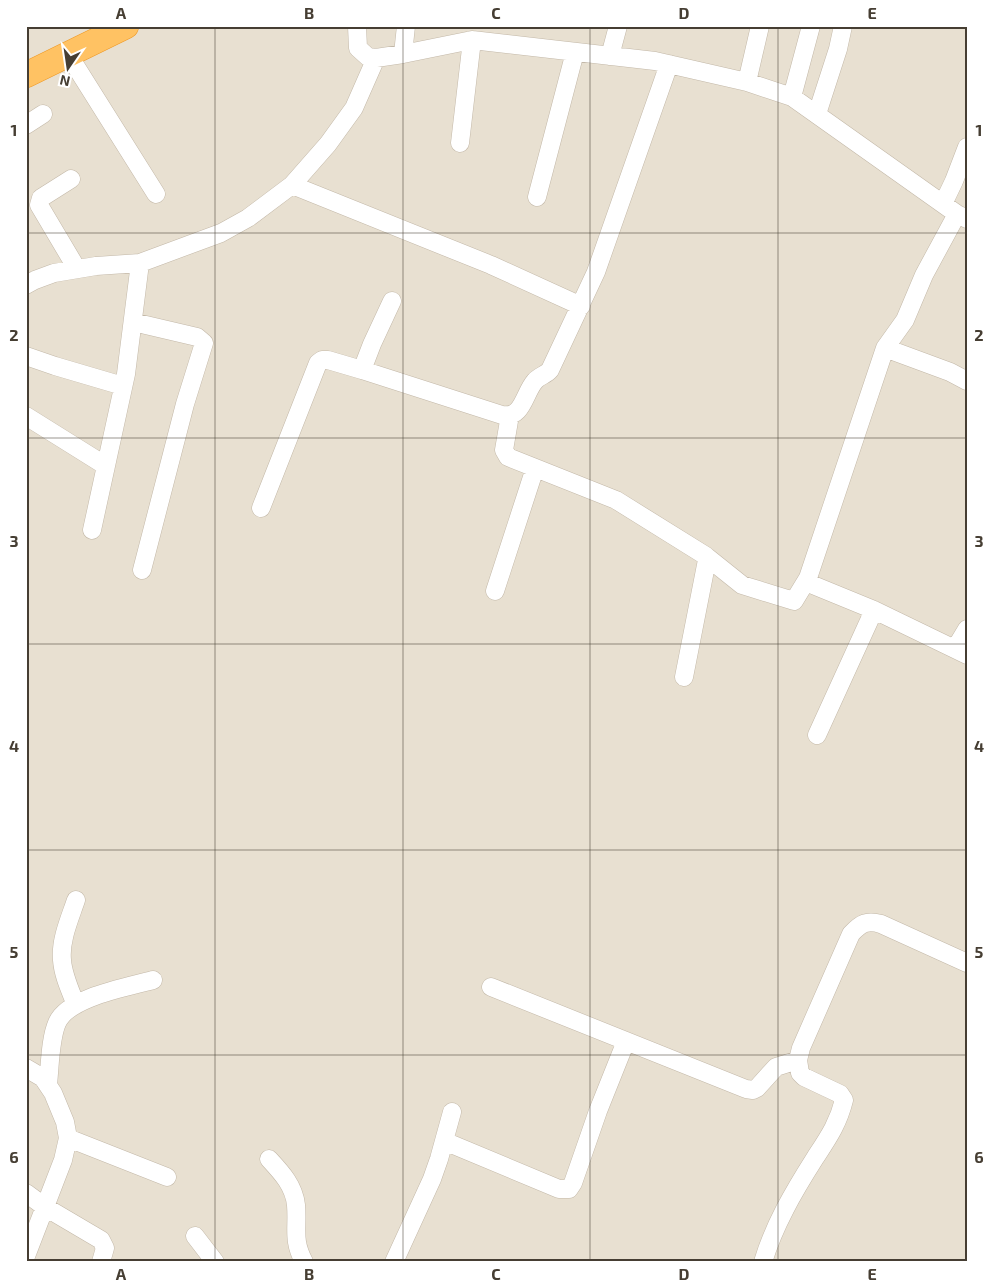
<svg xmlns="http://www.w3.org/2000/svg" width="993" height="1288" font-family="'Exo 2',sans-serif">
<style>
.residential{fill:#e8e0d1}
.lines{fill:none;stroke-linecap:round;stroke-linejoin:round}
.minor-casing{stroke:#c3b8a8;stroke-width:19}
.highway-casing{stroke:#ee9824;stroke-width:26}
.minor{stroke:#fff;stroke-width:18}
.highway{stroke:#ffc263;stroke-width:25}
.grid{fill:none;stroke:#463e33;stroke-width:1;stroke-opacity:0.55}
.neatline{fill:none;stroke:#463e33;stroke-width:2}
.grid-label{font-size:16px;text-anchor:middle;font-weight:bold;fill:#463e33}
</style>
<rect width="100%" height="100%" fill="#f4eee3"/>
<!-- residential -->
<path class="residential" d="M26 26H967V1262H26Z"/>
<g class="lines">
<defs>
<path id="minor" d="M357 26 358 48 368 57 376 58 403 54 472 40 655 61 747 82 792 97 957 214 967 219
M68 54 156 194
M403 54 406 26
M610 56 618 26
M747 82 760 26
M792 97 811 26
M817 114 838 49 843 26
M26 125 43 114
M460 143 472 40
M71 179 41 198 39 205 77 269
M292 185 491 265 581 306
M537 197 575 52
M943 204 954 181 967 147
M957 214 924 275 905 320 885 348 808 578V581L813 585 874 610 967 655
M26 285 35 280 54 273 96 266 140 263 221 233 248 218 292 185 328 144 354 108 376 58
M133 322 197 337 204 343 185 404 142 570
M885 348 950 372 967 381
M26 356 55 366 123 386
M362 370 372 344 392 301
M510 415 504 450 508 457 616 500 706 556 707 560 684 677
M26 416 106 466
M261 508 318 363 322 360H328L362 370 502 415C523 419 524 393 535 381 539 376 546 375 550 370L596 272 669 64
M92 530 126 374 140 263
M707 557 742 585 794 601 808 578
M495 591 535 468
M955 649 967 629
M817 735 874 610
M491 987 746 1089 753 1090 757 1088 776 1067 798 1060
M76 1005C70 990 63 975 62 960 60 940 70 918 76 900
M26 1068 43 1078 53 1093 65 1122 68 1138 63 1160 26 1256
M48 1084C50 1067 50 1039 57 1023 68 997 128 987 153 980
M68 1138 167 1177
M444 1141 559 1189H569L573 1183 598 1111 626 1041
M269 1159C282 1173 294 1186 296 1205 298 1229 292 1239 304 1262
M26 1193 45 1207 101 1240 105 1248 101 1262
M195 1236 215 1262
M394 1262 432 1179 439 1159 452 1112
M763 1262C774 1225 794 1191 815 1158 828 1138 838 1124 844 1100L840 1094 804 1077 800 1073 798 1060 801 1048 851 934C861 923 867 920 881 924L967 963"/>
<path id="highway" d="M26 75 126 26"/>
</defs>
<!-- minor casing -->
<use href="#minor" class="minor-casing"/>
<!-- highway casing -->
<use href="#highway" class="highway-casing"/>
<!-- minor -->
<use href="#minor" class="minor"/>
<!-- highway -->
<use href="#highway" class="highway"/>
</g>
<!-- grid -->
<path class="grid" d="M215 26V1262M403 26V1262M590 26V1262M778 26V1262M26 233H967M26 438H967M26 644H967M26 850H967M26 1055H967"/>
<!-- border -->
<rect width="993" height="1288" fill="none" stroke="#ffffff" stroke-width="55"/>
<!-- north arrow -->
<g transform="translate(68 68) rotate(193)" stroke="#ffffff" stroke-width="4" paint-order="stroke">
<path d="M0-4L9 19L0 12L-9 19Z" fill="#463e33"/>
<text y="-8" font-size="14" font-weight="bold" text-anchor="middle" fill="#463e33">N</text>
</g>
<rect x="28" y="28" width="938" height="1232" class="neatline"/>
<g class="grid-label">
<text x="121" y="19">A</text>
<text x="309" y="19">B</text>
<text x="496" y="19">C</text>
<text x="684" y="19">D</text>
<text x="872" y="19">E</text>
<text x="14" y="136">1</text>
<text x="979" y="136">1</text>
<text x="14" y="341">2</text>
<text x="979" y="341">2</text>
<text x="14" y="547">3</text>
<text x="979" y="547">3</text>
<text x="14" y="752">4</text>
<text x="979" y="752">4</text>
<text x="14" y="958">5</text>
<text x="979" y="958">5</text>
<text x="14" y="1163">6</text>
<text x="979" y="1163">6</text>
<text x="121" y="1280">A</text>
<text x="309" y="1280">B</text>
<text x="496" y="1280">C</text>
<text x="684" y="1280">D</text>
<text x="872" y="1280">E</text>
</g>
</svg>
